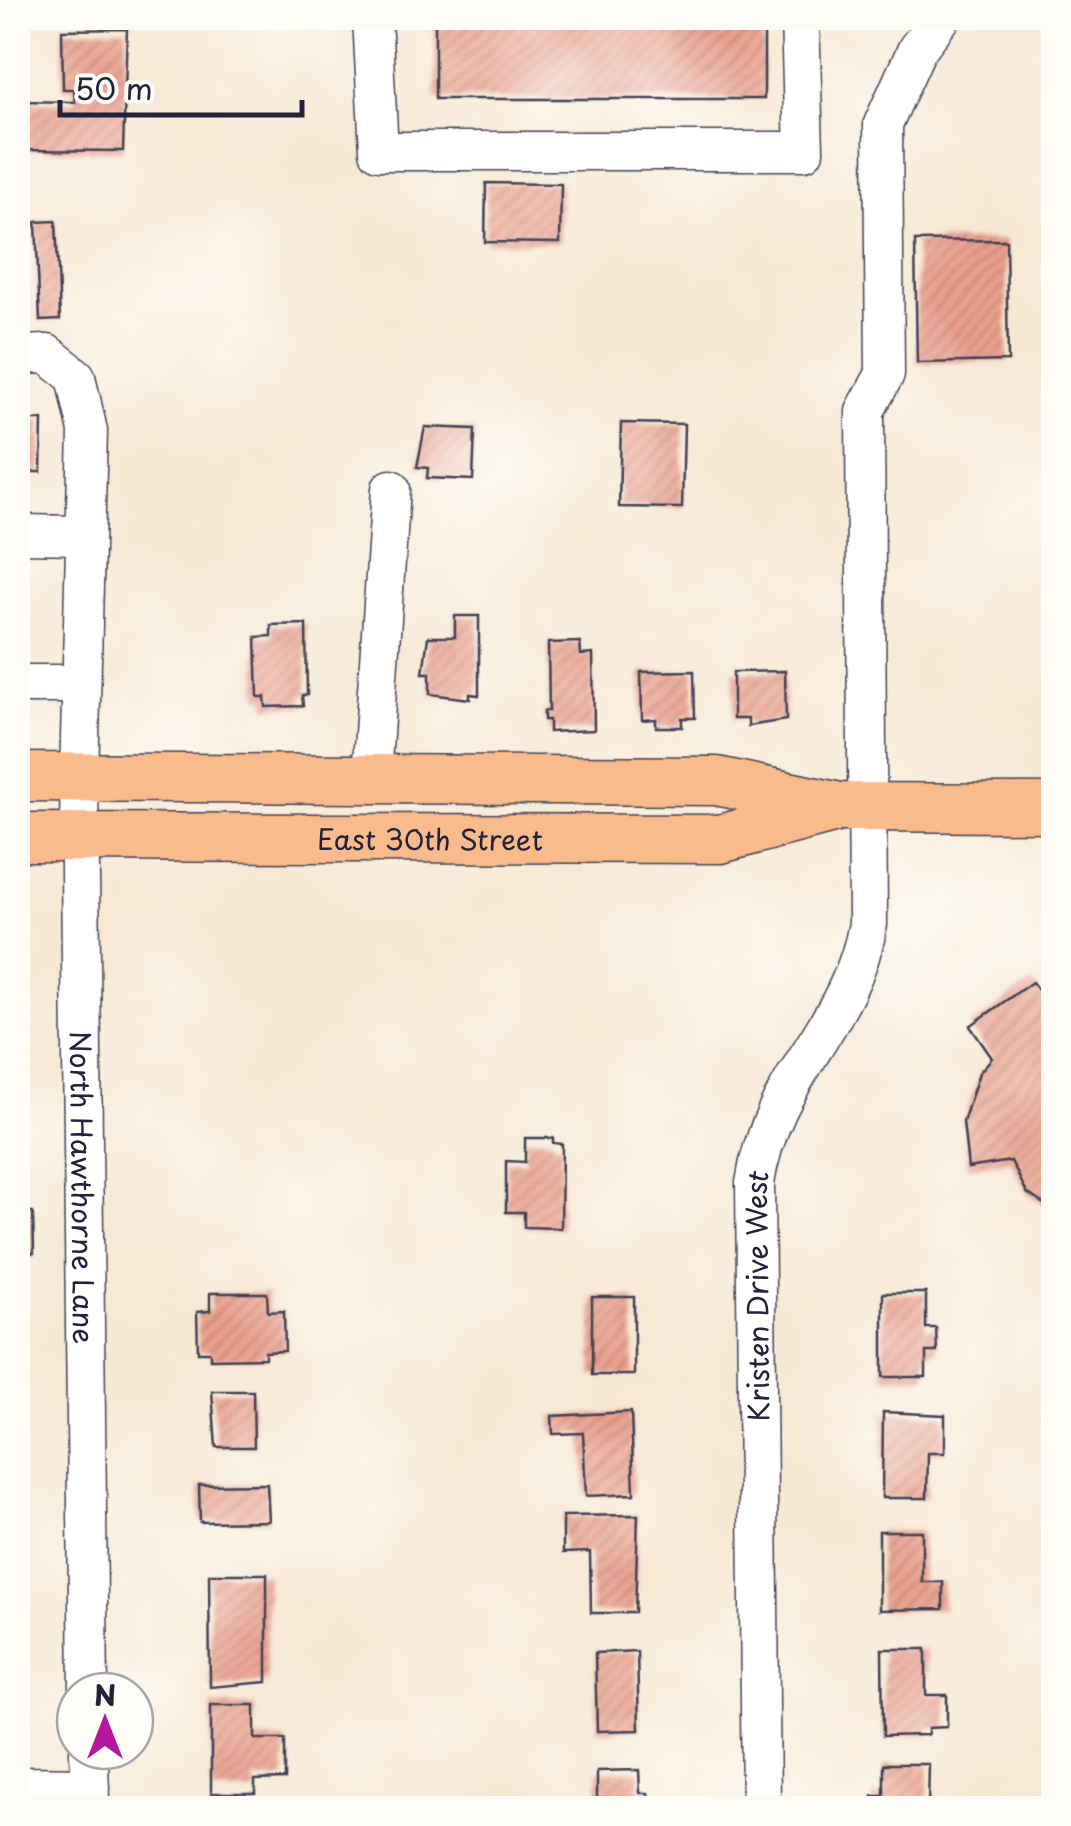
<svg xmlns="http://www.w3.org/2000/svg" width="1071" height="1826" font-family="'Playpen Sans',sans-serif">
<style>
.building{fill:url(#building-hatch)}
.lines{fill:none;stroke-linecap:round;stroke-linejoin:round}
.minor-casing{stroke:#424052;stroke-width:41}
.major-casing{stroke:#424052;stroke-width:51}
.minor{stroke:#fff;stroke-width:38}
.major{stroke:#fabb8c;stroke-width:48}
.labels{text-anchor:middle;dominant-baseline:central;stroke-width:9;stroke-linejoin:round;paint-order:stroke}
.street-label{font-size:28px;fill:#22223b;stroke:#fdfcf7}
</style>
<defs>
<pattern id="building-hatch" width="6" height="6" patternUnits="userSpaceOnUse" patternTransform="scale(2.5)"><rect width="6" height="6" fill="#eba08d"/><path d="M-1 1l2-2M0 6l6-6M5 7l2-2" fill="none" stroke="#be8274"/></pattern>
</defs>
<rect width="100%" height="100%" fill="#fdfcf7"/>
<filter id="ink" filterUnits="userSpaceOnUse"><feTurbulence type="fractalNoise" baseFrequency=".01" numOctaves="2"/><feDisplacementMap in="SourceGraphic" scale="20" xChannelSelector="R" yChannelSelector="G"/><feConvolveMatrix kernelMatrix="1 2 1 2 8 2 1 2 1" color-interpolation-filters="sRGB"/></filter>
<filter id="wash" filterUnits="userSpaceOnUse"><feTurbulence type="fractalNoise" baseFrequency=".0048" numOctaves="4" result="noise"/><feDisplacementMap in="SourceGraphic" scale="40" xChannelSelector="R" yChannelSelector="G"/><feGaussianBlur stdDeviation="2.25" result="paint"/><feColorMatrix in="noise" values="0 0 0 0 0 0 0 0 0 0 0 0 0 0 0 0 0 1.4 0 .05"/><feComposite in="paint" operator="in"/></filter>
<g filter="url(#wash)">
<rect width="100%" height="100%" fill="#f7e8d4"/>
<g id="blocks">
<!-- building -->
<path class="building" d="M435 18H764V99H435Z
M127 29 123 151 18 150V101L75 102 74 89H63L62 30Z
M486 183 561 184 560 243 485 242Z
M56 221 60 320 40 321 36 222Z
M1006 240 1008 361 917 363 915 241Z
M18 414 24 415V420H42L41 472H22L21 486H18Z
M621 423 684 424 682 508 619 507Z
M425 427 475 429 473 480 427 478 428 468 417 467Z
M455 616H479V695L470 694V699L430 694V673H423L428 637H455Z
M306 624 307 695H302L303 706 266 707 265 697H258L256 637 271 636V625Z
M580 642 581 655 593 654 594 730 549 732V720H544V711H549L548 643Z
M694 671 695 718H682V727H656V719L642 720 641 672Z
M785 671 786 720 748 726V719H733V672Z
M1032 982 1054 1012V1211L1027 1193 1011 1161 968 1168 963 1122 979 1073 992 1058 970 1026Z
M525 1138H553V1143L562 1144 561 1228 524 1227V1212H506V1161L525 1162Z
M18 1212H33L34 1253H18Z
M210 1293H267L268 1312 284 1311 285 1351 265 1352V1358L210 1359V1352H198L197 1312 210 1311Z
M883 1293H926V1328H936L937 1352H926V1377H883Z
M592 1297H634V1375H592Z
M212 1391H253L254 1447H216Z
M631 1412 634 1494 586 1496 583 1433 553 1434 552 1416Z
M883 1412 945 1415V1453H928L927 1498H882Z
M267 1484 269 1521 200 1522 199 1485Z
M638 1515 635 1613H591L590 1552 563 1553V1516Z
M879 1531H922V1582H943V1609L879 1610Z
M209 1574H267V1682L210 1687Z
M882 1649H926V1695H947V1727L928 1728V1735L883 1736Z
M637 1651 639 1730 597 1731 595 1653Z
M211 1705H255V1739H285V1779L255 1780V1793H211Z
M884 1764H929L928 1808H872L873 1796H884Z
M639 1770 640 1793H648L649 1808H597V1771Z"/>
</g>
</g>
<g filter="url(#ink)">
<use href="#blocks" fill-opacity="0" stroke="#424052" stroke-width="2.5"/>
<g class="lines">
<defs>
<g id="minor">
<path d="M372 18 379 151H804L800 18"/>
<path id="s1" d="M18 355 47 354 76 377 88 431 79 777 89 1691"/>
<path d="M18 534 84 535"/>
<path d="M18 684H81"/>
<path d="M371 777 391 489"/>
<path d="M89 1751 90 1808"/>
<path d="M18 1786 90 1787"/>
<path id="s2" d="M761 1808 755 1183C771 1075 850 1028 868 924L865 411 885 374 883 124 917 49 941 18"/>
</g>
<g id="major">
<path d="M18 777 717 781 840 807 1054 808"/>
<path id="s3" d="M18 837 720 839 832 809"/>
</g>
</defs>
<!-- minor casing -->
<use href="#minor" class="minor-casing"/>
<!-- major casing -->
<use href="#major" class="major-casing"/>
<!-- minor -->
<use href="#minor" class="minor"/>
<!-- major -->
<use href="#major" class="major"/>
</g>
</g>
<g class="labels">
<!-- street labels -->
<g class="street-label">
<text stroke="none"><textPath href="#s3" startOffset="412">East 30th Street</textPath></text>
<text stroke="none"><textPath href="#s1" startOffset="878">North Hawthorne Lane</textPath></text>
<text stroke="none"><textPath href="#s2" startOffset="512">Kristen Drive West</textPath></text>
</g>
</g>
<!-- margin -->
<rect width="1071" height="1826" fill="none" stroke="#fdfcf7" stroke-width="60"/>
<!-- north arrow -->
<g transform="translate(105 1721)"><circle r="48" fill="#fdfcf7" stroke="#a5a5ac" stroke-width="2.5"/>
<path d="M0-8L18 38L0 25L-18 38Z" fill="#b5179e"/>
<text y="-15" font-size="28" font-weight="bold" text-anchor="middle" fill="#22223b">N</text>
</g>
<!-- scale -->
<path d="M60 100v15h242v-15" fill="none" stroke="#22223b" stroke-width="5"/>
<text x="75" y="100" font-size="30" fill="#22223b" stroke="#fdfcf7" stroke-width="8" paint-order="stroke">50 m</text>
</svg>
